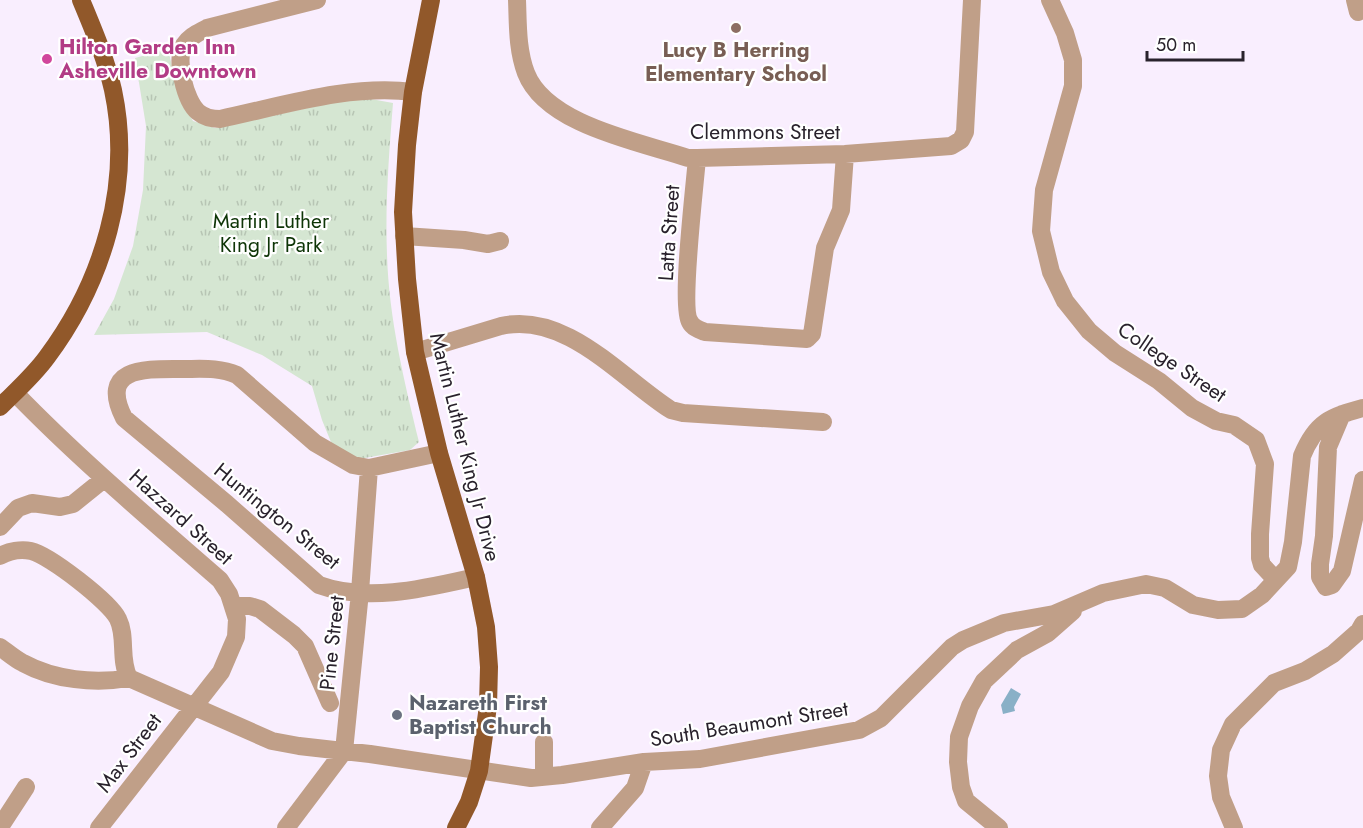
<svg xmlns="http://www.w3.org/2000/svg" width="1363" height="828" font-family="Jost,sans-serif">
<style>
.park{fill:url(#park-tufts)}
.water{fill:#89b0c7}
.lines{fill:none;stroke-linecap:round;stroke-linejoin:round}
.minor{stroke:#c09f88;stroke-width:18}
.major{stroke:#91582a;stroke-width:18}
.education-dot{fill:#8d6e63;stroke:#fff;stroke-width:2}
.hotel-dot{fill:#d1479c;stroke:#fff;stroke-width:2}
.worship-dot{fill:#6b7280;stroke:#fff;stroke-width:2}
.labels{text-anchor:middle;dominant-baseline:central;stroke-width:4.5;stroke-linejoin:round;paint-order:stroke}
.hotel-label{font-size:21px;font-weight:bold;fill:#b23c85;stroke:#fff;text-anchor:start}
.education-label{font-size:21px;font-weight:bold;fill:#785e54;stroke:#fff}
.street-label{font-size:21px;fill:#29222c;stroke:#fff}
.park-label{font-size:21px;fill:#0e3507;stroke:#fff}
.worship-label{font-size:21px;font-weight:bold;fill:#5b616d;stroke:#fff;text-anchor:start}
</style>
<defs>
<pattern id="park-tufts" width="24" height="20" patternUnits="userSpaceOnUse" patternTransform="scale(1.5)"><rect width="24" height="20" fill="#d5e6d2"/><path d="M3 7l-1-3M5 7V3M7 7l1-3M15 17l-1-3M17 17v-4M19 17l1-3" fill="none" stroke="#b7c5b4"/></pattern>
</defs>
<rect width="100%" height="100%" fill="#f9eefe"/>
<!-- park -->
<path class="park" d="M168 49C174 75 179 98 193 121L215 128 344 100 371 99 393 103C389 154 385 205 387 255 389 319 404 380 419 442L410 450 359 459 333 447 322 420 312 386 262 355 207 332 94 335 114 299 133 246 143 190 146 126 135 58Z"/>
<!-- water -->
<path class="water" d="M1011 688 1021 694 1014 707 1015 711 1003 714 1001 705Z"/>
<g class="lines">
<!-- minor -->
<path class="minor" d="M317 0 207 28C198 33 190 36 184 45 175 59 185 101 198 112 204 117 212 119 220 119 282 106 349 84 413 92
M517 0C518 24 517 49 526 73 546 125 640 142 688 158H697L845 154 951 146 961 140 965 132 972 0
M1050 0 1065 33 1073 60V86L1044 190 1041 231 1051 272 1065 301 1089 331 1115 353 1159 381 1192 408 1216 421 1234 425 1256 440 1265 464 1260 534V558L1262 565 1275 579
M1355 0 1358 12
M697 158C695 184 680 308 690 322 693 328 700 330 705 332L807 339 812 334 825 248 841 210 845 154
M404 236 464 240 488 244 500 241
M415 352 501 326C566 311 622 379 671 410L683 413 823 422
M15 393C79 459 150 519 220 580L229 594 237 619 236 637 221 672 99 828
M1342 414 1328 447 1324 536 1320 564V577L1326 587 1332 585 1342 571 1363 480
M439 453 369 468 353 465 315 443 237 375C219 367 201 369 182 369 147 369 98 366 124 418L227 504 319 585C368 603 427 588 476 577
M0 527 18 508 32 503 60 507 73 504 104 479
M0 556C9 551 21 549 31 551 49 555 110 602 118 619 127 637 119 660 129 678
M235 606H250L260 609 294 635 305 646 330 703
M0 647C7 652 15 659 23 663 54 680 95 684 129 678
M129 678 272 741 299 746 370 754 531 778 562 775 644 762
M544 742V777
M0 827 26 787
M286 828 344 751 360 592 369 468
M600 828 635 788 644 762 700 759 859 730 881 718 952 647 963 640 1004 623 1054 614 1103 593 1146 584 1165 588 1193 605 1218 610 1242 609 1262 595 1288 567 1293 542 1302 456C1316 422 1330 417 1363 408
M999 828 966 801 961 787 958 762 959 737 970 706 984 681 1017 650 1048 633 1073 611
M1234 828 1221 797 1218 776 1221 750 1233 724 1274 683 1305 671 1333 654 1359 631 1363 624"/>
<!-- major -->
<path class="major" d="M431 0 413 92 407 145 403 212 407 279 415 352 439 453 476 577 486 627 489 667 488 706 479 771 469 802 456 828
M0 407C16 391 34 375 47 357 103 282 133 184 113 90 106 59 93 29 81 0"/>
</g>
<!-- markers -->
<circle class="education-dot" cx="736" cy="28" r="6"/>
<circle class="hotel-dot" cx="47" cy="59" r="6"/>
<circle class="worship-dot" cx="397" cy="715" r="6"/>
<g class="labels">
<!-- hotel labels -->
<g class="hotel-label">
<text x="59" y="47">Hilton Garden Inn<tspan x="59" dy="24">Asheville Downtown</tspan></text>
</g>
<!-- education labels -->
<g class="education-label">
<text x="736" y="50">Lucy B Herring<tspan x="736" dy="24">Elementary School</tspan></text>
</g>
<!-- street labels -->
<g class="street-label">
<text x="765" y="132">Clemmons Street</text>
<text transform="translate(669 233) rotate(-86)">Latta Street</text>
<text transform="translate(1172 362) rotate(34)">College Street</text>
<text transform="translate(465 447) rotate(76)">Martin Luther King Jr Drive</text>
<text transform="translate(277 516) rotate(39)">Huntington Street</text>
<text transform="translate(181 517) rotate(42)">Hazzard Street</text>
<text transform="translate(332 643) rotate(-84)">Pine Street</text>
<text transform="translate(749 724) rotate(-9)">South Beaumont Street</text>
<text transform="translate(129 753) rotate(-53)">Max Street</text>
</g>
<!-- park labels -->
<g class="park-label">
<text x="271" y="221">Martin Luther<tspan x="271" dy="24">King Jr Park</tspan></text>
</g>
<!-- worship labels -->
<g class="worship-label">
<text x="409" y="703">Nazareth First<tspan x="409" dy="24">Baptist Church</tspan></text>
</g>
</g>
<!-- scale -->
<path d="M1147 51v9h96v-9" fill="none" stroke="#29222c" stroke-width="3"/>
<text x="1156" y="51" font-size="18" fill="#29222c" stroke="#ffffff" stroke-width="4.5" paint-order="stroke">50 m</text>
</svg>
